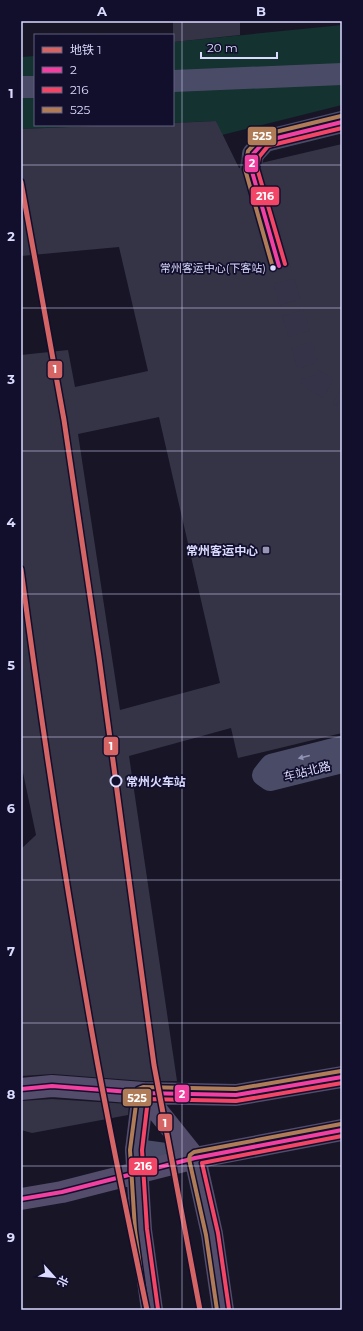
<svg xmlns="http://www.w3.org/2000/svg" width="363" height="1331" font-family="Montserrat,'Noto Sans SC',sans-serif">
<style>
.green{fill:#133230}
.building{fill:#353447;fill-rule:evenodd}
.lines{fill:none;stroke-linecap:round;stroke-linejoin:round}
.minor-tunnel{stroke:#343347;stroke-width:22;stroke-dasharray:22 11;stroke-linecap:butt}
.minor{stroke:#4a4b67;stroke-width:22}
.major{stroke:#534c6b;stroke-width:22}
.bus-1-casing{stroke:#120f2c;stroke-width:7}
.bus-2-casing{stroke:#120f2c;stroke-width:7}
.bus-3-casing{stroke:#120f2c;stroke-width:7}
.bus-1{stroke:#f240a1;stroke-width:4}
.bus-2{stroke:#f34667;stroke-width:4}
.bus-3{stroke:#b07c57;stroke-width:4}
.metro-1-casing{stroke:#120f2c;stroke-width:8}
.metro-1{stroke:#d56565;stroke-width:5}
.oneway{fill:#9292b3}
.grid{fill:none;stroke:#dbdaff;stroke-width:1;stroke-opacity:0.55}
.bus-dot{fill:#dbdaff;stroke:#120f2c;stroke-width:1.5}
.poi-dot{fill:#9695b3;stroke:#120f2c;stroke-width:1.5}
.stop-dot{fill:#120f2c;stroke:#dbdaff;stroke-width:2}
.labels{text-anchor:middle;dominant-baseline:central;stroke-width:3.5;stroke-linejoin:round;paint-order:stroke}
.bus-label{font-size:11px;fill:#dbdaff;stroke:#120f2c;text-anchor:end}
.poi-label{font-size:12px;font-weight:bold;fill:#dbdaff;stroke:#120f2c;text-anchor:end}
.street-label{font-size:12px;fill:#dbdaff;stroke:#120f2c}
.stop-label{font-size:12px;font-weight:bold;fill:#dbdaff;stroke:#120f2c;text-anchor:start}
.line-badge{stroke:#120f2c;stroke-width:1.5}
.badge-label{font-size:11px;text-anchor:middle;font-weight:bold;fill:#fff}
.neatline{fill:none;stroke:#dbdaff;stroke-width:1.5}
.grid-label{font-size:13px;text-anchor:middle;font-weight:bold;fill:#dbdaff}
</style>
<rect width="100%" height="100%" fill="#171526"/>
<!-- green -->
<path class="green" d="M342 25V105L222 135 216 121 173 123V42Z
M35 56V125H120L21 129V57Z"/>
<!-- building -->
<path class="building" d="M173 21H240V35L173 42Z
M216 121 239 168 256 166 261 163 342 144V733L238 758 231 728 129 756 177 1081H144L53 1074 21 1076V849L36 835 21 763V355L68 350 75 387 148 371 119 247 21 256V129L120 125H173V123ZM159 417 220 683 120 710 78 434Z
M52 1099 129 1104 128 1115 32 1133 21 1130V1101Z"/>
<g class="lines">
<!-- minor-tunnel -->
<path class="minor-tunnel" d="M253 154 251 168 312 379 342 396"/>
<!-- minor -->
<path class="minor" d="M173 81 342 74
M21 87H35
M253 154 265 141 342 122
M342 747 271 765 263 775 270 780 342 762
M136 1150 195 1158"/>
<!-- major -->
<path class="major" d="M21 1089 52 1086 143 1093 236 1095 342 1077
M143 1093 195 1158 212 1234 223 1310
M143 1093 136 1150 141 1230 152 1310
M21 1199 62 1192 195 1158 342 1130"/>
<defs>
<path id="bus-1" d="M279 266 251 168 253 154 265 141 342 122
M21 1089 52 1086 143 1093 236 1095 342 1077
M21 1199 62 1192 195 1158 342 1130"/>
<path id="bus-2" d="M285 264 257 168 259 157 268 146 342 128
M158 1309 147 1229 142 1150 148 1099 236 1101 342 1083
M229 1309 218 1233 202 1163 342 1136"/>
<path id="bus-3" d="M273 268 245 169 248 151 263 135 341 116
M146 1310 135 1230 130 1150 138 1089 143 1087 236 1089 341 1071
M217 1310 206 1235 189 1159 190 1155 194 1152 341 1124"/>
</defs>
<!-- bus-1 casing -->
<use href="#bus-1" class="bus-1-casing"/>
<!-- bus-2 casing -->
<use href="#bus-2" class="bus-2-casing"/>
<!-- bus-3 casing -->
<use href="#bus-3" class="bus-3-casing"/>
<!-- bus-1 -->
<use href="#bus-1" class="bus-1"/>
<!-- bus-2 -->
<use href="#bus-2" class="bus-2"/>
<!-- bus-3 -->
<use href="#bus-3" class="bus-3"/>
<defs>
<path id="metro-1" d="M21 182 64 420 99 657 154 1065 200 1310
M21 569C43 735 68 901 98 1066 113 1147 130 1229 147 1310"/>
</defs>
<!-- metro-1 casing -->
<use href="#metro-1" class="metro-1-casing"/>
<!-- metro-1 -->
<use href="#metro-1" class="metro-1"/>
</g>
<!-- one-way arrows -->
<defs><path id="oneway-solid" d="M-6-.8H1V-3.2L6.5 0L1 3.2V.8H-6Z"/></defs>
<use class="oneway" href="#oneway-solid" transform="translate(304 757) rotate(166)"/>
<!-- grid -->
<path class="grid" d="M182 21V1310M21 165H342M21 308H342M21 451H342M21 594H342M21 737H342M21 880H342M21 1023H342M21 1166H342"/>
<!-- markers -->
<circle class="bus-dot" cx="273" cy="268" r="3.5"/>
<rect class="poi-dot" x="262" y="546" width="8" height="8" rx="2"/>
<circle class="stop-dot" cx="116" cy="781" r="5.5"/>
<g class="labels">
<!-- bus labels -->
<g class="bus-label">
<text x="266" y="268">常州客运中心(下客站)</text>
</g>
<!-- poi labels -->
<g class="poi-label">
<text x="258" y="550">常州客运中心</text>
</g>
<!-- street labels -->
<g class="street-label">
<text transform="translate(307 771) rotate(-14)">车站北路</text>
</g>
<!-- stop labels -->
<g class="stop-label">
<text x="126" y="781">常州火车站</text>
</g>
</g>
<g class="line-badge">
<rect x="247" y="126" width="30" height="20" rx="4" fill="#b07c57"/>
<rect x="244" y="154" width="15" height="19" rx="4" fill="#f240a1"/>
<rect x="250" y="186" width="30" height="20" rx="4" fill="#f34667"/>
<rect x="47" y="360" width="16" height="19" rx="4" fill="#d56565"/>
<rect x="103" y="736" width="16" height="20" rx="4" fill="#d56565"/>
<rect x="174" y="1084" width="16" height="19" rx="4" fill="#f240a1"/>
<rect x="122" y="1088" width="30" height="19" rx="4" fill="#b07c57"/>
<rect x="157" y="1113" width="16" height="19" rx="4" fill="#d56565"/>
<rect x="128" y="1157" width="30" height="19" rx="4" fill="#f34667"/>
</g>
<g class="badge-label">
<text x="262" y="140">525</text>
<text x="252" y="167">2</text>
<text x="265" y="200">216</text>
<text x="55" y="373">1</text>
<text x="111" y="750">1</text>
<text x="182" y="1098">2</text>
<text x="137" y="1102">525</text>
<text x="165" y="1127">1</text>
<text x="143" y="1170">216</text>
</g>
<!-- border -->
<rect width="363" height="1331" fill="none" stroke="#120f2c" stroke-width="44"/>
<!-- legend -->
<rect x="34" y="34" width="140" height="92" fill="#120f2c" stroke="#626080"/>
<rect x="42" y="47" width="20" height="6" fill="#d56565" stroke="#626080"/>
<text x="70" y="54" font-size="12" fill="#dbdaff">地铁 1</text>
<rect x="42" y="67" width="20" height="6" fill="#f240a1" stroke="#626080"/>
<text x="70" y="74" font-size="12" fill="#dbdaff">2</text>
<rect x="42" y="87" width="20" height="6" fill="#f34667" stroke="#626080"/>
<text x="70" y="94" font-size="12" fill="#dbdaff">216</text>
<rect x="42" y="107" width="20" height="6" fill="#b07c57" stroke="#626080"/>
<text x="70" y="114" font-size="12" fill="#dbdaff">525</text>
<!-- north arrow -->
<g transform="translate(54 1277) rotate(117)" stroke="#120f2c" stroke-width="3" paint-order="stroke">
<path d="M0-3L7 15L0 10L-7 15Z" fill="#dbdaff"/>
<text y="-6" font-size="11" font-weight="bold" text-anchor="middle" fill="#dbdaff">北</text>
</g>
<!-- scale -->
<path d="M201 52v6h76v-6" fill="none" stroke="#dbdaff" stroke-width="2"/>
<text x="207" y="52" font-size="12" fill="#dbdaff" stroke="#120f2c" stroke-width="3" paint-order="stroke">20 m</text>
<rect x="22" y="22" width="319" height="1287" class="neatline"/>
<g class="grid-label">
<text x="102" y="16">A</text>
<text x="261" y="16">B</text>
<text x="11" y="98">1</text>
<text x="11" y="241">2</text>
<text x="11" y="384">3</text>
<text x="11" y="527">4</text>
<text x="11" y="670">5</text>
<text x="11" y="813">6</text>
<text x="11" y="956">7</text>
<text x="11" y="1099">8</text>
<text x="11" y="1242">9</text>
</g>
</svg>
